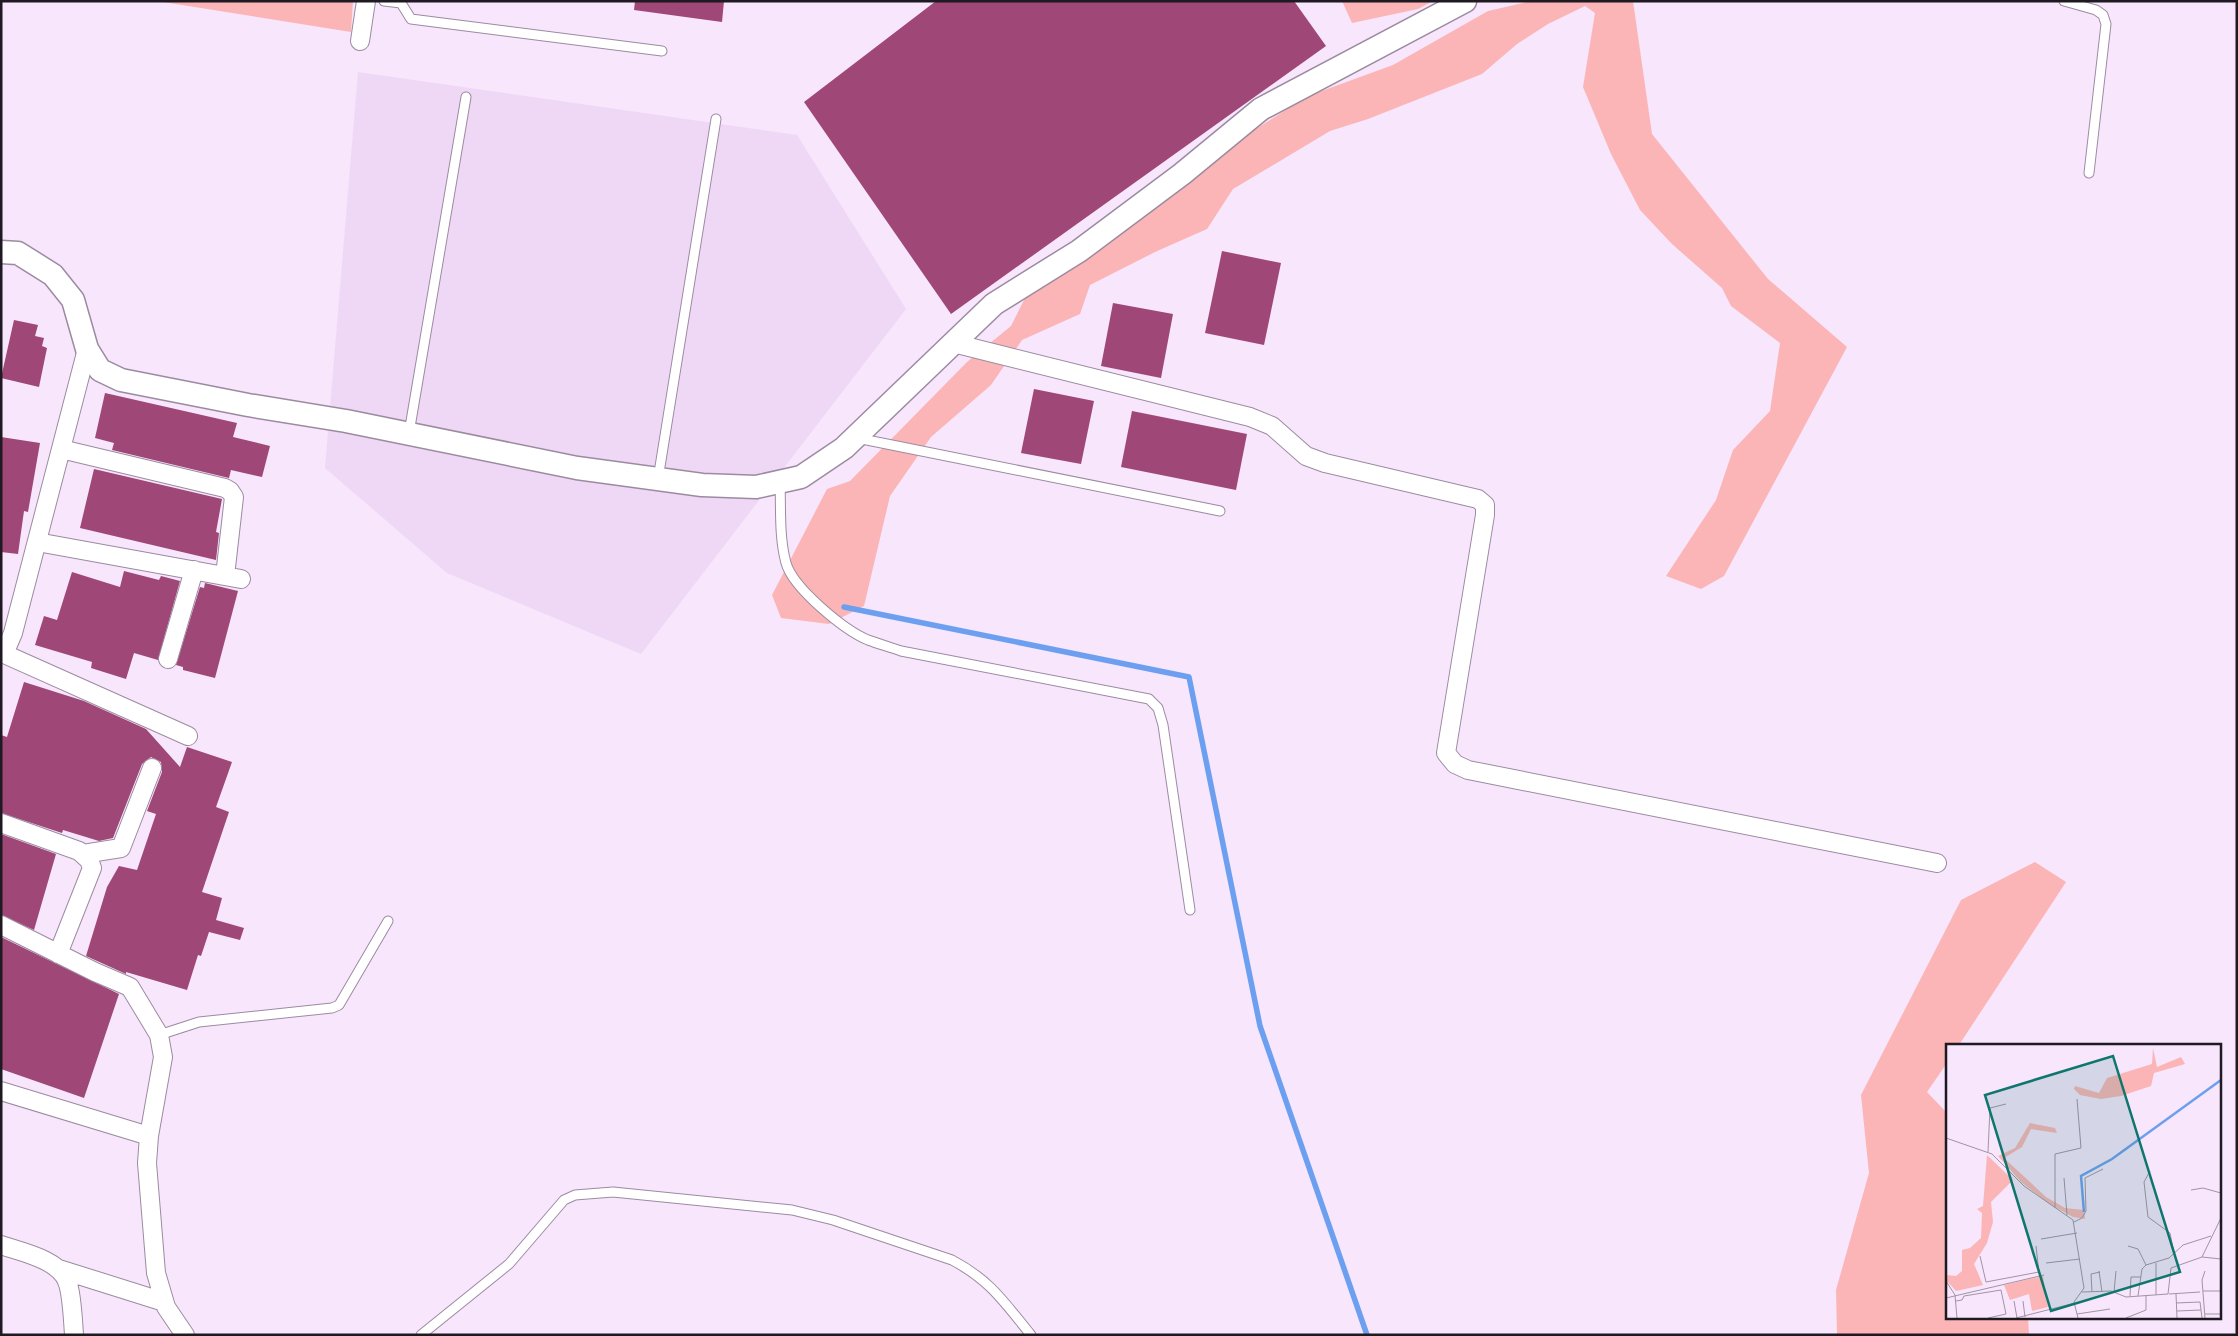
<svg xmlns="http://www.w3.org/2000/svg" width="2238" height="1336" font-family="Arial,sans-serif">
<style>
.built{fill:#efd8f5}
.green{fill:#fcb5b6}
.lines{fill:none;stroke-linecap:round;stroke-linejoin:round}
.stream{stroke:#6c9fef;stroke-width:5.5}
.building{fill:#9f4777}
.service-casing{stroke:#9c8ba0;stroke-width:11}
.minor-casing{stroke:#9c8ba0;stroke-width:20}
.tertiary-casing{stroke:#9c8ba0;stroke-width:25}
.service{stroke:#fff;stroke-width:9}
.minor{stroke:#fff;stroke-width:18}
.tertiary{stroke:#fff;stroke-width:22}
.inset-river{fill:none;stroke:#6c9fef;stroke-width:2.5}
.inset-road{fill:none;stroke:#a194a4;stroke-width:1}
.view{fill:#0f766e;fill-opacity:0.15;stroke:#0f766e;stroke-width:2.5}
.inset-edge{fill:none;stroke:#1f1921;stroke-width:2.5}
</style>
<rect width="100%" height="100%" fill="#f7e6fc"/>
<!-- built -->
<path class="built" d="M358 72 797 135 906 309 641 654 447 573 325 468Z"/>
<!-- green -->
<path class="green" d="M157 1H353L351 32Z
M1342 1H1433L1418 9 1352 23Z
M1531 1H1633L1652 134 1768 279 1847 347 1724 576 1701 589 1666 576 1716 500 1733 450 1770 411 1780 343 1731 306 1722 288 1672 244 1640 210 1611 154 1583 87 1595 13 1585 6 1548 24 1517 44 1482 74 1368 119 1330 131 1233 189 1207 229 1155 252 1090 285 1080 314 1022 340 991 385 931 437 890 496 864 606 829 624 781 618 772 595 827 489 850 481 967 362 1011 326 1029 290 1224 149 1308 96 1393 65 1488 11Z
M2035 862 2066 882 1959 1045H1947V1063L1927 1092 1947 1113V1317H2028L2029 1335H1837L1836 1290 1869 1173 1861 1095 1961 900Z"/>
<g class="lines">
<!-- stream -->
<path class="stream" d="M844 607 1189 677 1260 1026 1367 1335"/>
</g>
<!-- building -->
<path class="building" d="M635 1H724L722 22 634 10Z
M936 1H1294L1326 46 951 314 804 102Z
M1222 251 1281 263 1264 345 1205 333Z
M1113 303 1173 314 1161 378 1101 366Z
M14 320 38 325 35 336 44 338 42 346 47 348 39 387 1 378Z
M1034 389 1094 401 1081 464 1021 453Z
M105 393 237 423 233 437 270 446 262 477 231 470 229 478 112 450 114 443 95 438Z
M1132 411 1247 434 1236 490 1121 467Z
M1 437 40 443 28 512 24 511 18 554 1 552Z
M94 469 222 499 216 532 219 533 216 560 80 528Z
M124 571 159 580 161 576 180 581 158 660 134 653 126 679 91 668 92 662 35 645 44 616 57 620 72 572 120 587Z
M205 583 238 591 215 678 183 670V667L176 665 200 587 204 588Z
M24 682 84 701 146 729 180 767 187 747 232 762 216 807 229 812 202 892 222 898 216 920 244 928 240 940 209 932 201 956 198 955 187 990 126 972V974L86 956 107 887 119 866 137 870 156 814 147 811 162 772 161 762 151 757 142 764 113 838 99 841 63 830 62 833 1 813V735L7 737Z
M1 834 56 854 34 930 1 915Z
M1 937 119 994 84 1098 1 1069Z"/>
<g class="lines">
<defs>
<path id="service" d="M384 1 401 3 411 19 662 51
M2064 1 2096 10 2103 15 2106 24 2089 173
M409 433 466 97
M857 438 1220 511
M658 479 716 119
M780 482C781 509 779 537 786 563 793 588 844 630 868 640 879 644 890 647 901 651L1149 699 1158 708 1163 725 1190 910
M159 1035 199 1022 332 1008 339 1005 388 921
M421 1335 509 1264 564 1200 575 1195 613 1192 792 1210 833 1220 952 1260C990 1280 1004 1302 1031 1335"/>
<path id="minor" d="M360 41 366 1
M953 343 1250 417 1272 426 1306 456 1325 463 1478 499 1485 505V515L1446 753 1455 764 1468 770 1937 863
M61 449 225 488 230 491 234 497 225 576
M37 542 241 579
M2 653 188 736
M1 654 7 647 13 633 87 349
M168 659 194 570
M1 823 79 851 89 860 92 868 58 954
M83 854 121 848 152 768
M1 925 95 972 130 987 159 1035 163 1057 149 1136 147 1163 156 1273 166 1307 185 1335
M1 1091 149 1136
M1 1245C21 1252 58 1259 67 1281 72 1293 73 1321 74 1335
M59 1269 164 1302"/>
<path id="tertiary" d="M1 252 18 253 53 275 73 300 87 349 100 370 121 380 248 405 346 421 577 468 702 485 756 487 801 477 844 448 994 304 1079 251 1182 174 1261 109 1465 1"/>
</defs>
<!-- service casing -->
<use href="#service" class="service-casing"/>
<!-- minor casing -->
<use href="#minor" class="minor-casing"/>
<!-- tertiary casing -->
<use href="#tertiary" class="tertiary-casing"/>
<!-- service -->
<use href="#service" class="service"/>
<!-- minor -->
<use href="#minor" class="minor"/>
<!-- tertiary -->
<use href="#tertiary" class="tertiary"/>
</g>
<!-- overview -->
<g transform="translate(1946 1044)">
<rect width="275" height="275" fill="#f7e6fc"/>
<path d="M207 4 211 23 235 13 239 20 208 29 205 42 175 52 155 55 134 51 128 45 129 42 153 49 161 34 206 20ZM84 79 109 84 111 89 85 85 76 103 58 114 100 153 119 164 138 166 139 175 127 173 102 159 75 138 52 112 69 104ZM41 111 67 136 45 158 47 178 41 199 28 220 37 241 10 247 0 236V231L10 232 16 227V206L24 204 35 194 36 169 31 165 37 162ZM97 232 102 263 86 267 83 250 64 256 58 241Z" fill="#fcb5b6"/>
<path class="inset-river" d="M138 168 135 132 166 115 275 36"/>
<path class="inset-road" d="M0 94 46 110 78 142 127 176 138 244 128 258 132 274M42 108 44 64 60 60M204 127 198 138 202 173 224 189 228 209M118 134 121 171M245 146 257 144 275 149M109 164V110L135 104 131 55M128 178 136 174 140 167 139 134 157 125M95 195 131 189M90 202 93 229M182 202 192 205 200 221M34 212 40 238M256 213 275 215M100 219 134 215M210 219V251M153 227 156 248M259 227 256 236 259 274M0 237 9 251 11 274M40 238 93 228M257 247H275M136 248 165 247 180 253 222 250 225 224 256 213 275 174M146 248 145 230 154 228M168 248 170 227M223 250 254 248M230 250 231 274M184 252 185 233H195M192 252 196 225 200 221 223 214 237 201 265 192M0 254 98 231M10 257 16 256 18 252 55 246 60 270 42 274M68 257 71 274M77 257 79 273M230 259 254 258 256 274M231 267 255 266M131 270 164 265M259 270H275M70 274 129 259M180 274 200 266V251"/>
<path class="view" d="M167 12 234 228 105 267 39 51Z"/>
<rect width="275" height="275" class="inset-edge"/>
</g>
<!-- border -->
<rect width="2238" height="1336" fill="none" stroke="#1f1921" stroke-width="5"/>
</svg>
